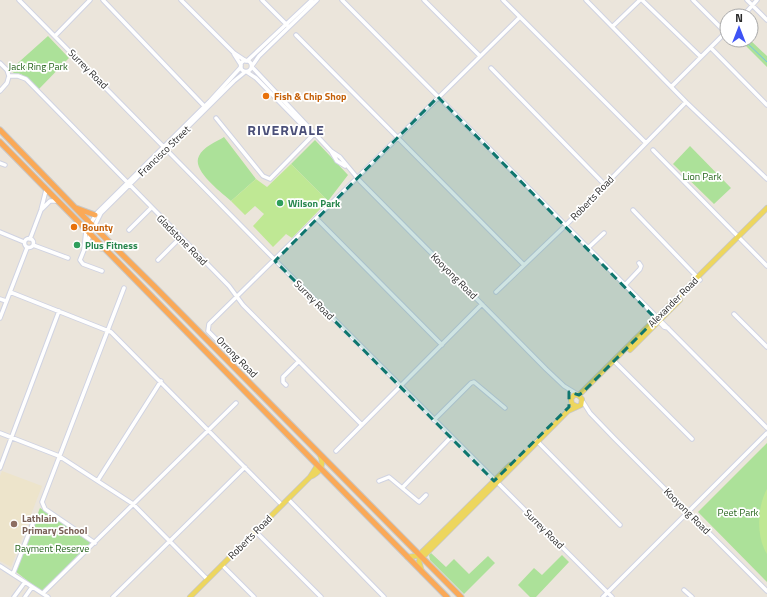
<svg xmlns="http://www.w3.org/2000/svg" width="767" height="597" font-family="'Titillium Web',sans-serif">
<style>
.education{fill:#ede4cb}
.green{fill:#ace199}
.pitch{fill:#bfe894}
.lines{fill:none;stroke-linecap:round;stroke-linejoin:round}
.stream{stroke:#70c2eb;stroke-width:1}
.minor-casing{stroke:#d0d3e2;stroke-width:5.5}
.major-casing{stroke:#c7c7c7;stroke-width:6}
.highway-casing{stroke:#c7c7c7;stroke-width:7}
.minor{stroke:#fff;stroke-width:3.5}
.major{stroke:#edd65e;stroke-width:4.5}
.highway{stroke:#faa957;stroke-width:5}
.marked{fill:#0f766e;fill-opacity:0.2;stroke:#0f766e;stroke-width:3;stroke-dasharray:8 5;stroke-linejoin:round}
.food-dot{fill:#e8710a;stroke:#fff;stroke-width:1.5}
.leisure-dot{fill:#2e9e5b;stroke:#fff;stroke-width:1.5}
.education-dot{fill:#8d6e63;stroke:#fff;stroke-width:1.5}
.labels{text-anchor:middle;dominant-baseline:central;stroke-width:3.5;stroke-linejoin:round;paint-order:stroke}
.park-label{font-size:10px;fill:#25641b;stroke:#fff}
.street-label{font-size:10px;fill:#292929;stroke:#fff}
.food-label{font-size:10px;font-weight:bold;fill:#c56008;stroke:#fff;text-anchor:start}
.leisure-label{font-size:10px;font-weight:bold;fill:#27864d;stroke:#fff;text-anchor:start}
.education-label{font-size:10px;font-weight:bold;fill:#785e54;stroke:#fff;text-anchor:start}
.district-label{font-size:14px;font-weight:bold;letter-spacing:1px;fill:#4b5079;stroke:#fff}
</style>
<rect width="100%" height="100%" fill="#ebe5db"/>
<!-- education -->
<path class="education" d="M2 471 42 486 11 567 0 561V476Z"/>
<!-- green -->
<path class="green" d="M48 36 69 58 38 90 21 74 14 73 10 70Z
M740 40H750L767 56V67Z
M224 137 256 179 231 201C222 193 191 170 199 156 203 147 216 142 224 137Z
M315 140 348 175 328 201 291 164Z
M690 146 731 188 714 204 673 164Z
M767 443V582L698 512Z
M40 508 95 543 43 593 15 571Z
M431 553 446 567 454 559 469 574 488 556 495 563 464 594 430 560 429 555Z
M562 555 569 562 536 597H530L518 585 534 568 542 575Z"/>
<!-- pitch -->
<path class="pitch" d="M291 164 328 201 292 238 286 234 273 247 253 226 264 214 255 206 245 215 231 201 256 179 267 187Z
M767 489V554C756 537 757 507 767 489Z"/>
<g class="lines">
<!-- stream -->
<path class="stream" d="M744 40 767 62"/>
<defs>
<path id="minor" d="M19 0 277 262 612 597
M103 0 206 108
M181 0 234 53 246 61
M262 0 287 25
M342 0 767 428
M424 0 480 56
M503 0 646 143
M586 0 686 102 767 179
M642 0 701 57
M693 0 726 33
M747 0 767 20
M743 16 757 0
M613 26 640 0
M296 35 524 265
M55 36 90 0
M711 48 767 105
M234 54 241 65
M240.5 66a5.5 5.5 0 1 1 11 0a5.5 5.5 0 1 1-11 0Z
M247 61 312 0
M0 63 7 70 9 76H18L26 79 229 286 243 305 362 425
M252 66 259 56 317 0
M252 67 331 151 337 161 345 166
M491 68 605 185
M247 72 256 78 308 131 313 134
M672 86 727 31
M0 91 7 83 9 76
M216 118 263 176 270 179 314 134
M653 150 767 266
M331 151 340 157 360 181 546 369 564 386 577 394
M0 163 5 165
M42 209 50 201H56
M633 210 700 280
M317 219 442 345
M129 230 151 208
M0 232 24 242
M24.5 243a4.5 4.5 0 1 1 9 0a4.5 4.5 0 1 1-9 0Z
M30 239 41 210 46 190
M33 245 68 258
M588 248 604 233
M84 249 86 231 97 213 210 101 241 67
M158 260 180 238
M102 271 83 264 80 260 90 235 101 213 234 81 245 72
M625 285 640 269 641 266 639 263
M10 292 111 332 282 505
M496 292 566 225 686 102
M0 299 6 301
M647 308 664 327 668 328
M734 314 767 347
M0 318 27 248
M614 361 692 439
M243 366 208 331 209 324 520 17
M286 385 283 382V377L299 361
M583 402 590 413 614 438 767 591
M434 420 471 383 474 382 505 408
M0 433 59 456 133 504 207 579
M537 441 620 525
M336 451 482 304
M0 468 59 311
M98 480 161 381
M379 481 389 477 419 502 426 495
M403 487 451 437
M288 499 384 597
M255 531 321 597
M95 543 45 509 42 502 124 288
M222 565 254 597
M0 566 48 597
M13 574 33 523
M684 590 692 597
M43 593 236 403
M14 597 25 582
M25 597 32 587
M113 597 245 467
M603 597 767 433"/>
<path id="major" d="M630 350 680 300
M579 395 767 208
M310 477 317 466
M407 557 425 555 568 411 581 405 582 399 578 395H574L571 399 572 404 576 406
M422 572 419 561 422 552 510 465
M190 597 310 477C320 473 325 465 320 455"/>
<path id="highway" d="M0 130 85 218 154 286 461 597
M0 142 447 597
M76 208 95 215
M87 245 102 248"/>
</defs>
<!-- minor casing -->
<use href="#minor" class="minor-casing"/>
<!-- major casing -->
<use href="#major" class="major-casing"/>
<!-- highway casing -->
<use href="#highway" class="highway-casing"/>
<!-- minor -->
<use href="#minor" class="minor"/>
<!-- major -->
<use href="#major" class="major"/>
<!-- highway -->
<use href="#highway" class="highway"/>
</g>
<!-- marked area -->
<path class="marked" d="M438 97 656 319 583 392 579 395 569 392V407L494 481 275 261Z"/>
<!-- markers -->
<g class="food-dot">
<circle cx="266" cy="96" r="4"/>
<circle cx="74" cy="227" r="4"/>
</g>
<g class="leisure-dot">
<circle cx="280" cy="203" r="4"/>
<circle cx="77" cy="245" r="4"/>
</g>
<circle class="education-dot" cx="14" cy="524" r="4"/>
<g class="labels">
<!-- park labels -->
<g class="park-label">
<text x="38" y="66">Jack Ring Park</text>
<text x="702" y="176">Lion Park</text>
<text x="738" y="512">Peet Park</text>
<text x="52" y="548">Rayment Reserve</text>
</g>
<!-- street labels -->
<g class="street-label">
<text transform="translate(88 69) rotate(45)">Surrey Road</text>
<text transform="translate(164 151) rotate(-44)">Francisco Street</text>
<text transform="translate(592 198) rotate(-46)">Roberts Road</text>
<text transform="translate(182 240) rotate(45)">Gladstone Road</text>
<text transform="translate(454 276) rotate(45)">Kooyong Road</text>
<text transform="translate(314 300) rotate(45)">Surrey Road</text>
<text transform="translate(673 302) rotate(-45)">Alexander Road</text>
<text transform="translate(237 357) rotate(45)">Orrong Road</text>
<text transform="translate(687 511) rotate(45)">Kooyong Road</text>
<text transform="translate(544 529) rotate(45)">Surrey Road</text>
<text transform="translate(250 537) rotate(-45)">Roberts Road</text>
</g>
<!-- food labels -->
<g class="food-label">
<text x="274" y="96">Fish &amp; Chip Shop</text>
<text x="82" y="227">Bounty</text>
</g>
<!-- leisure labels -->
<g class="leisure-label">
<text x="288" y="203">Wilson Park</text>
<text x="85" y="245">Plus Fitness</text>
</g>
<!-- education labels -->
<g class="education-label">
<text x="22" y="518">Lathlain<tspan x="22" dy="12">Primary School</tspan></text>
</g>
<!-- district labels -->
<g class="district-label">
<text x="286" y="129">RIVERVALE</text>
</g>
</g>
<!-- north arrow -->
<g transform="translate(739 28)"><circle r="19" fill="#ffffff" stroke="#a9a9a9"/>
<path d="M0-3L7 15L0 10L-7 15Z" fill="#3e53f5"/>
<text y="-6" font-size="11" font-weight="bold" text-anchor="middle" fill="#292929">N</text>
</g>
</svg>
